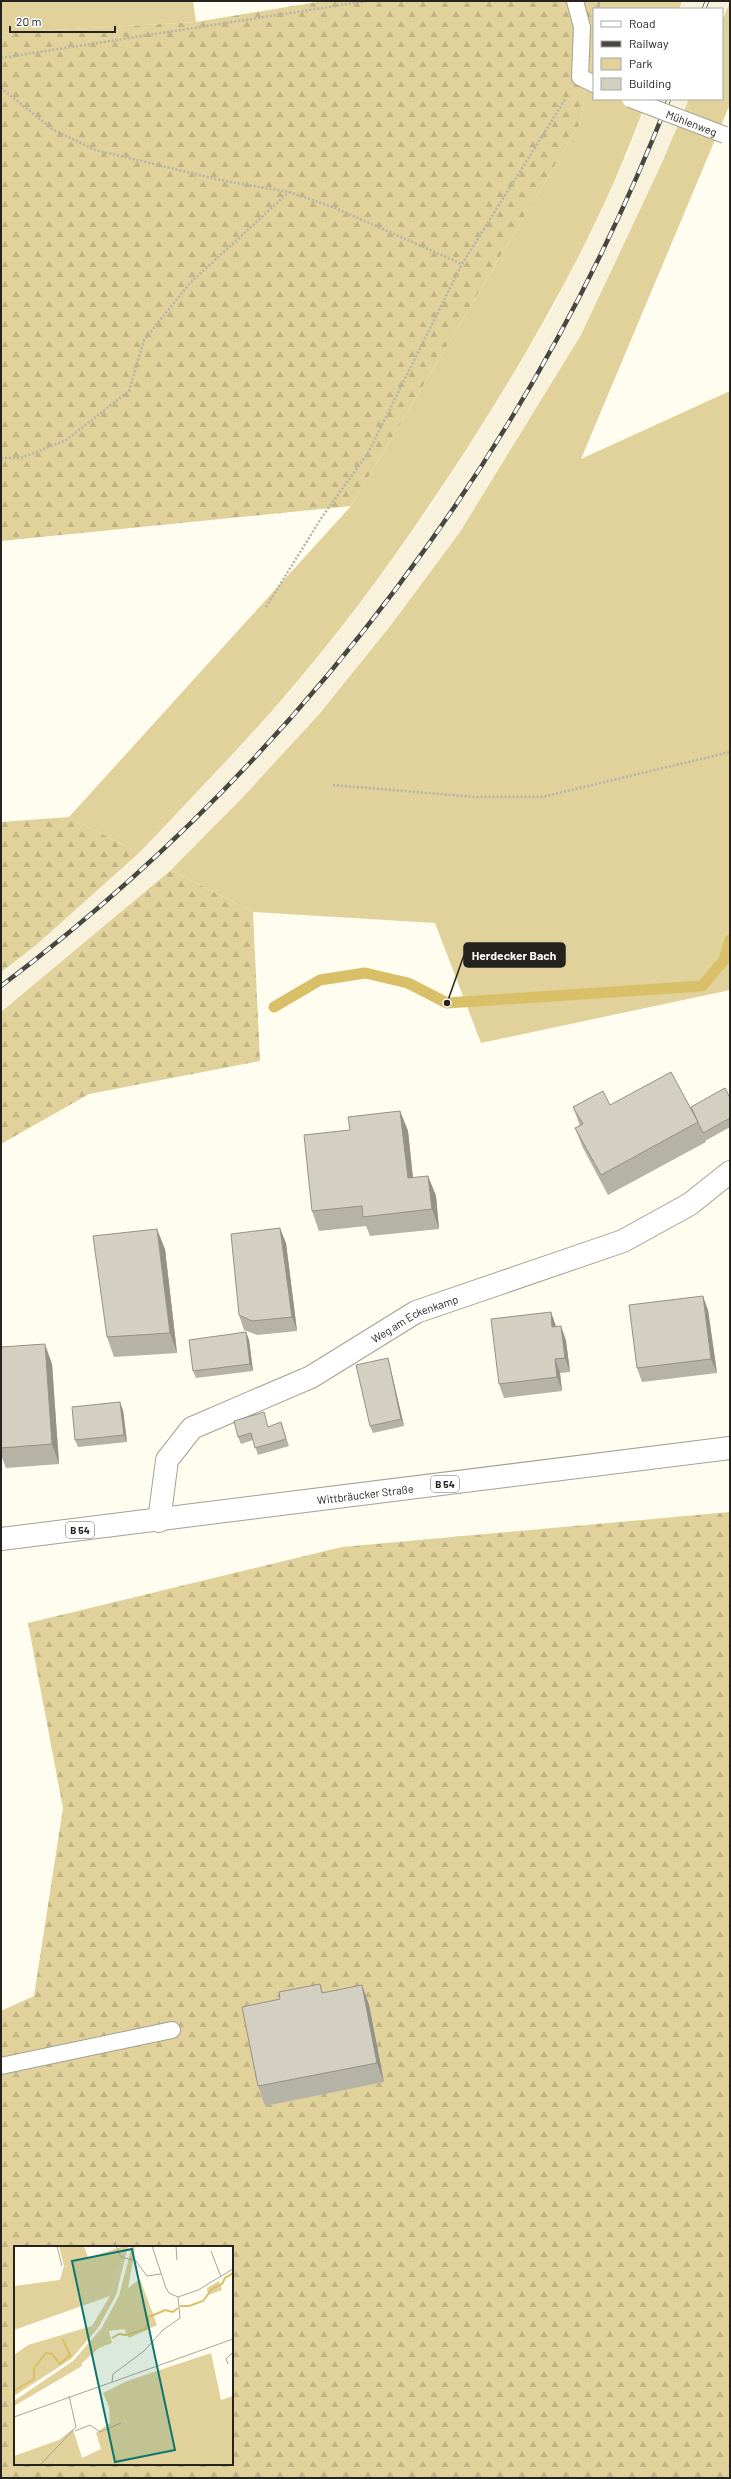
<svg xmlns="http://www.w3.org/2000/svg" width="731" height="2479" font-family="Barlow,sans-serif">
<style>
.built{fill:#f8f2dc}
.green{fill:#e1d19a}
.forest{fill:url(#forest-firs);fill-rule:evenodd}
.lines{fill:none;stroke-linecap:round;stroke-linejoin:round}
.stream{stroke:#d9c068;stroke-width:11}
.lane-casing{stroke:#a4a194;stroke-width:18}
.street-casing{stroke:#a4a194;stroke-width:24}
.primary-casing{stroke:#a4a194;stroke-width:24}
.path{stroke:#b6b3aa;stroke-width:2.5;stroke-dasharray:2 2;stroke-linecap:butt}
.lane{stroke:#fff;stroke-width:16}
.street{stroke:#fff;stroke-width:22}
.primary{stroke:#fff;stroke-width:22}
.rail-casing{stroke:#474640;stroke-width:4.5}
.rail{stroke:#fff;stroke-width:3;stroke-dasharray:9;stroke-linecap:butt}
.lane-bridge-casing{stroke:#a4a194;stroke-width:18;stroke-linecap:butt}
.lane-bridge{stroke:#fff;stroke-width:16}
.wall{fill:#b5b2a6}
.shaded-wall{fill:#949187}
.building{fill:#d3cfc1;stroke:#949187}
.labels{text-anchor:middle;dominant-baseline:central;stroke-width:3;stroke-linejoin:round;paint-order:stroke}
.shield{fill:#fff;stroke:#666562;stroke-width:1}
.shield-label{font-size:10px;font-weight:bold;fill:#24231e}
.street-label{font-size:11px;fill:#24231e;stroke:#fff}
.inset-river{fill:none;stroke:#d9c068;stroke-width:2}
.inset-road{fill:none;stroke:#a7a59c;stroke-width:1}
.view{fill:#0f766e;fill-opacity:0.15;stroke:#0f766e;stroke-width:2}
.inset-edge{fill:none;stroke:#24231e;stroke-width:2}
.leader{fill:none;stroke:#24231e;stroke-width:1.5}
.callout-dot{fill:#24231e;stroke:#fff;stroke-width:1.5}
.callout{fill:#24231e;stroke:#24231e;stroke-width:1.5}
.callout-label{font-size:12px;text-anchor:middle;font-weight:bold;fill:#fff}
</style>
<defs>
<pattern id="forest-firs" width="22" height="20" patternUnits="userSpaceOnUse"><rect width="22" height="20" fill="#e1d19a"/><path d="M5 1l3.5 6h-7zM16 11l3.5 6h-7z" fill="#c1b384"/></pattern>
</defs>
<rect width="100%" height="100%" fill="#fffcf0"/>
<!-- built -->
<path class="built" d="M682 1H730L722 22V9H679Z
M647 99H689L661 165 581 335 460 532 391 625 319 713 244 796 171 870 1 1012V972L35 946 139 853 221 767 290 690 427 512 548 317 630 149Z"/>
<!-- green -->
<path class="green" d="M1 1H193L196 22 1 33Z
M601 1H682L679 9H600Z
M730 1V104L581 459 730 391V990L481 1043 435 923 253 912 171 870 244 796 320 713 391 625 460 532 581 335 661 165 689 99H722V22Z
M594 42V99H647C606 214 546 323 481 426 423 518 360 608 289 691 241 747 190 799 139 853L69 817 351 506 580 123Z"/>
<!-- forest -->
<path class="forest" d="M323 1H601L600 9H594V42L580 123 351 506 1 541V33L196 22Z
M69 817 139 853 35 946 1 972V822Z
M171 870 253 912 260 1061 89 1094 1 1144V1012Z
M730 1512V2478H1V2011L34 1996 63 1808 28 1623 342 1547ZM15 2247H232V2464H15Z"/>
<g class="lines">
<!-- stream -->
<path class="stream" d="M274 1007 320 980 365 973 408 983 447 1003 702 986 724 960 730 940"/>
<defs>
<path id="lane" d="M575 1 582 27 580 77 594 84
M1 2066 172 2030"/>
<g id="street">
<path id="s1" d="M159 1521 167 1460 192 1428 311 1377 416 1312 623 1241 690 1204 730 1172"/>
</g>
<g id="primary">
<path id="s2" d="M1 1539 730 1448"/>
</g>
</defs>
<!-- lane casing -->
<use href="#lane" class="lane-casing"/>
<!-- street casing -->
<use href="#street" class="street-casing"/>
<!-- primary casing -->
<use href="#primary" class="primary-casing"/>
<!-- path -->
<path class="path" d="M1 58 367 1
M1 88 52 129 95 150 225 181 289 192 333 207 462 264
M1 458H21L66 440 129 391 144 340 190 283 289 192
M266 607 322 517 368 453 462 264 566 98
M333 785 475 797H542L730 752"/>
<!-- lane -->
<use href="#lane" class="lane"/>
<!-- street -->
<use href="#street" class="street"/>
<!-- primary -->
<use href="#primary" class="primary"/>
<defs>
<path id="rail" d="M704 9 707 1
M1 986C300 761 533 447 669 99"/>
</defs>
<!-- rail casing -->
<use href="#rail" class="rail-casing"/>
<!-- rail -->
<use href="#rail" class="rail"/>
<defs>
<g id="lane-bridge">
<path id="s3" d="M630 99 725 135"/>
</g>
</defs>
<!-- lane-bridge casing -->
<use href="#lane-bridge" class="lane-bridge-casing"/>
<!-- lane-bridge -->
<use href="#lane-bridge" class="lane-bridge"/>
</g>
<!-- wall -->
<path class="wall" d="M730 1098V1127L705 1141 706 1142 608 1195 583 1148 575 1128 580 1126 573 1107 610 1105 691 1107Z
M400 1111 408 1131 413 1178 428 1176 436 1196 439 1229 370 1236 366 1226 319 1231 312 1211 350 1130Z
M286 1243 297 1331 257 1335 244 1330 239 1315Z
M165 1249 177 1353 114 1357 107 1337Z
M708 1310 717 1373 642 1382 637 1368Z
M561 1326 566 1341 570 1372 560 1373 562 1391 504 1398 499 1384 556 1327Z
M246 1332 249 1340 253 1371 196 1378 193 1371Z
M1 1347 52 1364 59 1464 6 1468 1 1455Z
M388 1358 390 1366 404 1426 373 1433 370 1426Z
M123 1410 127 1442 78 1447 75 1440Z
M266 1420 268 1427 281 1422 289 1446 258 1455 253 1440 241 1444 238 1437Z
M320 1984 323 1993 362 1985 369 2005 384 2082 265 2106 258 2086 280 1999Z"/>
<!-- shaded-wall -->
<path class="shaded-wall" d="M400 1111 408 1131 415 1198 408 1178Z
M428 1176 436 1196 439 1229 432 1209Z
M280 1228 286 1243 297 1331 292 1317Z
M157 1229 165 1249 177 1353 170 1333Z
M703 1296 708 1310 717 1373 711 1359Z
M551 1312 556 1326 552 1327Z
M561 1326 566 1341 570 1372 565 1358Z
M246 1332 249 1340 253 1371 250 1364Z
M45 1344 52 1364 59 1464 52 1444Z
M388 1358 390 1366 404 1426 401 1419Z
M555 1359 560 1373 562 1391 557 1377Z
M120 1402 123 1410 127 1442 124 1435Z
M362 1985 369 2005 384 2082 377 2063Z"/>
<!-- building -->
<path class="building" d="M671 1072 698 1122 601 1175 575 1128 583 1124 573 1107 603 1091 610 1105Z
M725 1088 730 1098V1118L703 1133 698 1122 691 1107Z
M400 1111 408 1178 428 1176 432 1209 363 1217 362 1206 312 1211 304 1135 350 1130 348 1117Z
M280 1228 292 1317 252 1321 239 1315 231 1234Z
M157 1229 170 1333 107 1337 93 1236Z
M703 1296 711 1359 637 1368 629 1305Z
M551 1312 552 1327 561 1326 565 1358 555 1359 557 1377 499 1384 491 1319Z
M246 1332 250 1364 193 1371 189 1340Z
M45 1344 52 1444 1 1448V1347Z
M388 1358 401 1419 370 1426 356 1365Z
M120 1402 124 1435 75 1440 72 1407Z
M264 1412 268 1427 281 1422 286 1439 255 1448 251 1433 238 1437 234 1421Z
M320 1984 322 1993 362 1985 377 2063 258 2086 242 2007 280 1999 279 1992Z"/>
<g class="labels">
<!-- shield labels -->
<g class="shield">
<rect x="431" y="1476" width="28" height="16" rx="3"/>
<rect x="66" y="1522" width="28" height="16" rx="3"/>
</g>
<g class="shield-label">
<text x="445" y="1484">B 54</text>
<text x="80" y="1530">B 54</text>
</g>
<!-- street labels -->
<g class="street-label">
<text stroke="none"><textPath href="#s3" startOffset="66">Mühlenweg</textPath></text>
<text stroke="none"><textPath href="#s1" startOffset="351">Weg am Eckenkamp</textPath></text>
<text stroke="none"><textPath href="#s2" startOffset="367">Wittbräucker Straße</textPath></text>
</g>
</g>
<!-- overview -->
<g transform="translate(14 2246)">
<rect width="219" height="219" fill="#fffcf0"/>
<path d="M45 0H70L75 14 50 20ZM107 0H114L102 49 84 82 78 80 96 50 108 15ZM118 0H121L120 9 114 42 126 33 143 79 115 92 110 83 95 85 87 83 105 50Z" fill="#e1d19a"/>
<path d="M107 1 108 15 96 50 0 84V40L46 34 50 20ZM78 80 84 82 57 113 0 150V109L14 99ZM87 83 95 85 98 97 85 102 68 117V120L0 160V155L59 115ZM197 107 207 154 219 150V219H0V210L45 194 59 183 68 212 87 203 82 187 96 177 95 161 89 147 113 135Z" fill="#e1d19a"/>
<path d="M205 35 208 44 194 49 193 42ZM33 102 46 108 39 120 25 129 13 131V123L20 122 25 117 21 114Z" fill="#e1d19a"/>
<path class="inset-river" d="M166 60H175L189 55 198 43 208 38 211 32 219 27M48 92 57 111M98 92 105 88 112 89 132 83 135 71 151 64 159 66 164 62M0 145 20 133V122L32 107 38 108 46 118 56 109"/>
<path class="inset-road" d="M43 0 48 20M102 0 107 11 122 15 133 30 147 28M138 0 152 42 155 47 164 51M162 0 163 14M197 5 207 31M164 51 184 44 219 23M214 118 212 113 219 106M98 136 99 128 130 105 149 84 166 72 164 51M0 171 219 93M61 185 76 179 86 186 107 177M26 219 62 181 55 150"/>
<path class="view" d="M118 3 161 204 101 216 58 15Z"/>
<rect width="219" height="219" class="inset-edge"/>
</g>
<!-- callouts -->
<path class="leader" d="M447 1003L464 955"/>
<circle class="callout-dot" cx="447" cy="1003" r="4"/>
<rect class="callout" x="464" y="943" width="101" height="24" rx="4"/>
<g class="callout-label">
<text x="514" y="960">Herdecker Bach</text>
</g>
<!-- border -->
<rect width="731" height="2479" fill="none" stroke="#24231e" stroke-width="4"/>
<!-- legend -->
<rect x="593" y="8" width="130" height="92" fill="#ffffff" stroke="#a7a7a5"/>
<rect x="601" y="21" width="20" height="6" fill="#ffffff" stroke="#a7a7a5"/>
<text x="629" y="28" font-size="12" fill="#24231e">Road</text>
<rect x="601" y="41" width="20" height="6" fill="#474640" stroke="#a7a7a5"/>
<text x="629" y="48" font-size="12" fill="#24231e">Railway</text>
<rect x="601" y="58" width="20" height="12" fill="#e1d19a" stroke="#a7a7a5"/>
<text x="629" y="68" font-size="12" fill="#24231e">Park</text>
<rect x="601" y="78" width="20" height="12" fill="#d3cfc1" stroke="#a7a7a5"/>
<text x="629" y="88" font-size="12" fill="#24231e">Building</text>
<!-- scale -->
<path d="M10 26v6h105v-6" fill="none" stroke="#24231e" stroke-width="2"/>
<text x="16" y="26" font-size="12" fill="#24231e" stroke="#ffffff" stroke-width="3" paint-order="stroke">20 m</text>
</svg>
